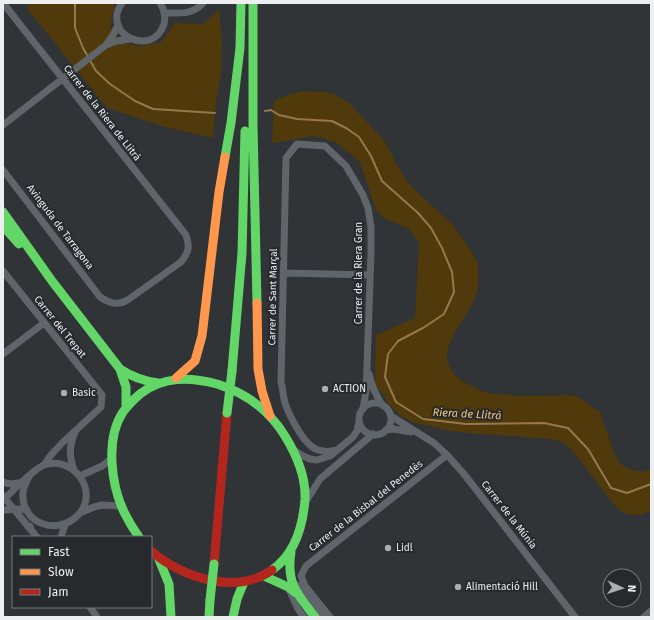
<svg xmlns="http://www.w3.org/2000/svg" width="654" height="620" font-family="'Fira Sans',sans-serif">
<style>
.green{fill:#50390a}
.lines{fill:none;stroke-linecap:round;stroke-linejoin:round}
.stream{stroke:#95784d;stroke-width:2}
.street{stroke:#5f656a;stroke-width:7}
.fast{stroke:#63d668;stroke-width:9}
.slow{stroke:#ff974d;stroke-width:9}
.jam{stroke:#b3261e;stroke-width:9}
.fast-bridge{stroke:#63d668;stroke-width:9}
.poi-dot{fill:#abaeb0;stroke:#262a2d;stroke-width:1.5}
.labels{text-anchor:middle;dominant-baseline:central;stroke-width:4;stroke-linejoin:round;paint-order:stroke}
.street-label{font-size:10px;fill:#edeff1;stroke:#262a2d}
.poi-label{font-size:10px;fill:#edeff1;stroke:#262a2d;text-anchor:start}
.water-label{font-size:11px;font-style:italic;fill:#f8c87e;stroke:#262a2d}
</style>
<rect width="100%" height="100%" fill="#313436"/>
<!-- green -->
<path class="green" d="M31 3H115L110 26 124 43 139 46 160 43 175 23 203 24 219 10 222 44 221 76 216 102 213 138 165 127 107 108 26 7Z
M302 91 326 92 337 95 349 103 384 140 398 167 409 184 418 193 452 224 462 238 468 246 478 263V288L475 297 470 308 456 330 450 342 447 353V362L454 374 462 381 482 391 492 394 527 396 571 395 575 396 581 399 600 412 613 450 619 463 627 468 642 472 651 469V510C643 516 630 517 621 511 614 506 608 497 603 490 592 476 581 462 570 448L564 443 552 439 457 432 412 422 400 415 389 404 375 383 376 335 415 318 419 243 409 229 383 218 376 210 360 162 336 142 314 136 272 143 274 101 285 96Z"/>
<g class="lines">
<!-- stream -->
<path class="stream" d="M75 3V28L83 48 96 71 110 84 135 101 153 109 215 113
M265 111 271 110 279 115 297 119 332 121 346 128 359 137 371 156 382 181 418 213 431 228 442 248 452 272 454 292 444 314 423 328 398 341 388 354 385 377 396 402 423 419 466 424 544 423 568 428 588 449 611 488 627 493 651 484"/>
<!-- street -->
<path class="street" d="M3 3 186 235C190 247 189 252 181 262L129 299C118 306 111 304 100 297L3 170
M122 3C100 34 153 59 164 24 166 16 164 9 160 3
M164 13C179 13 193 15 203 3
M106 45 113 35 118 25
M3 125 106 45 117 41 130 39
M3 271 102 395 101 407 62 443 51 455 44 465
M284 273 370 275
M3 354 44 323
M369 374C371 385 376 395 382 405
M359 419a16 16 0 1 1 32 0a16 16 0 1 1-32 0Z
M391 416 434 443 447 455 464 474 575 617
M386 430 394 429 411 432
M293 449 301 455 310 459 317 460 330 456 353 437 357 431 359 422
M337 450C329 452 318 452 311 446 301 438 289 415 285 403 283 396 283 389 281 382L286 158 297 144 325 146 346 166 363 195 368 208 371 227V253L367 366 366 391 363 409
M74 470C69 456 69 446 75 432
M80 476 102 466 111 459
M3 482C9 485 15 484 22 482
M3 496 31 530
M3 500C13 491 33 469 44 465 74 455 100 492 78 515 57 537 20 523 23 492 24 486 27 480 30 475
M305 503 320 479 373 434
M3 510 21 509 27 510
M80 513 94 507 102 505 121 506
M30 526 31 530 37 537
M61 537 65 525
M297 585 314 607 323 617
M289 589 298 609 304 617
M90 607 97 617
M330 617 305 586 301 576 306 566 447 455
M644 617 651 611"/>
<!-- fast -->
<path class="fast" d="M253 3V124L257 303
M225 157 231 123 240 48 241 3
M3 212 52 281 120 369 126 387V406
M3 226 19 244
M120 369C132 377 143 381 158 383
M232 371 242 253 245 131
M139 537C134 530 129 522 125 514 111 486 105 439 123 412 128 405 133 400 140 394 163 376 190 377 217 384 246 393 269 410 285 436 296 454 306 477 305 499 303 526 295 554 272 570
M291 552C286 583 297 594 315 617
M158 557 169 584 171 617
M264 576 288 587 296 593
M209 617 210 600
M233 617 237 599 244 582"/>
<!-- slow -->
<path class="slow" d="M257 303 258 369 262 391 270 416
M176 378 195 361 202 336 219 192 225 157"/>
<!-- jam -->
<path class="jam" d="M151 551C182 577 235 596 272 570
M214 564 227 413"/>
<!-- fast-bridge -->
<path class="fast-bridge" d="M227 413 232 371
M210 600 214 564"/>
</g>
<!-- markers -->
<g class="poi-dot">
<circle cx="325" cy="389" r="4"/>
<circle cx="64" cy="393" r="4"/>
<circle cx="388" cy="548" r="4"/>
<circle cx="458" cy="587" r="4"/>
</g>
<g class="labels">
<!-- street labels -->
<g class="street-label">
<text transform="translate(102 113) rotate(52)">Carrer de la Riera de Llitrà</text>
<text transform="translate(60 227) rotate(53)">Avinguda de Tarragona</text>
<text transform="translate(359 273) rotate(-90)">Carrer de la Riera Gran</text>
<text transform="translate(273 297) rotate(-89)">Carrer de Sant Marçal</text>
<text transform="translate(60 327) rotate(51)">Carrer del Trepat</text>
<text transform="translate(366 506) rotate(-38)">Carrer de la Bisbal del Penedès</text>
<text transform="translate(509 515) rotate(52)">Carrer de la Múnia</text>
</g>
<!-- poi labels -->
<g class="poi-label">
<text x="333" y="389">ACTION</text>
<text x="72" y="393">Basic</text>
<text x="396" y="548">Lidl</text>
<text x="466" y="587">Alimentació Hill</text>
</g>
<!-- water labels -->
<g class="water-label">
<text transform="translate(467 414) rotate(3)">Riera de Llitrà</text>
</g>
</g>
<!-- border -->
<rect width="654" height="620" fill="none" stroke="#edeff1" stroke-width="8"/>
<!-- legend -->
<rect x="12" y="536" width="140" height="72" fill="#262a2d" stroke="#76797b"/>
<rect x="20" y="549" width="20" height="6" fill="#63d668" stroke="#76797b"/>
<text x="48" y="556" font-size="12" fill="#edeff1">Fast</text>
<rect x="20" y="569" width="20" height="6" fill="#ff974d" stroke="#76797b"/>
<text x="48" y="576" font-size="12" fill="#edeff1">Slow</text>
<rect x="20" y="589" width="20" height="6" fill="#b3261e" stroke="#76797b"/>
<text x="48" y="596" font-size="12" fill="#edeff1">Jam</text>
<!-- north arrow -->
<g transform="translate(622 588) rotate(93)"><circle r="19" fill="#262a2d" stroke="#76797b"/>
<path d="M0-3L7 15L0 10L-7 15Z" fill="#abaeb0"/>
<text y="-6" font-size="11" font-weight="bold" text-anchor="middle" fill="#edeff1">N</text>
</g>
</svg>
